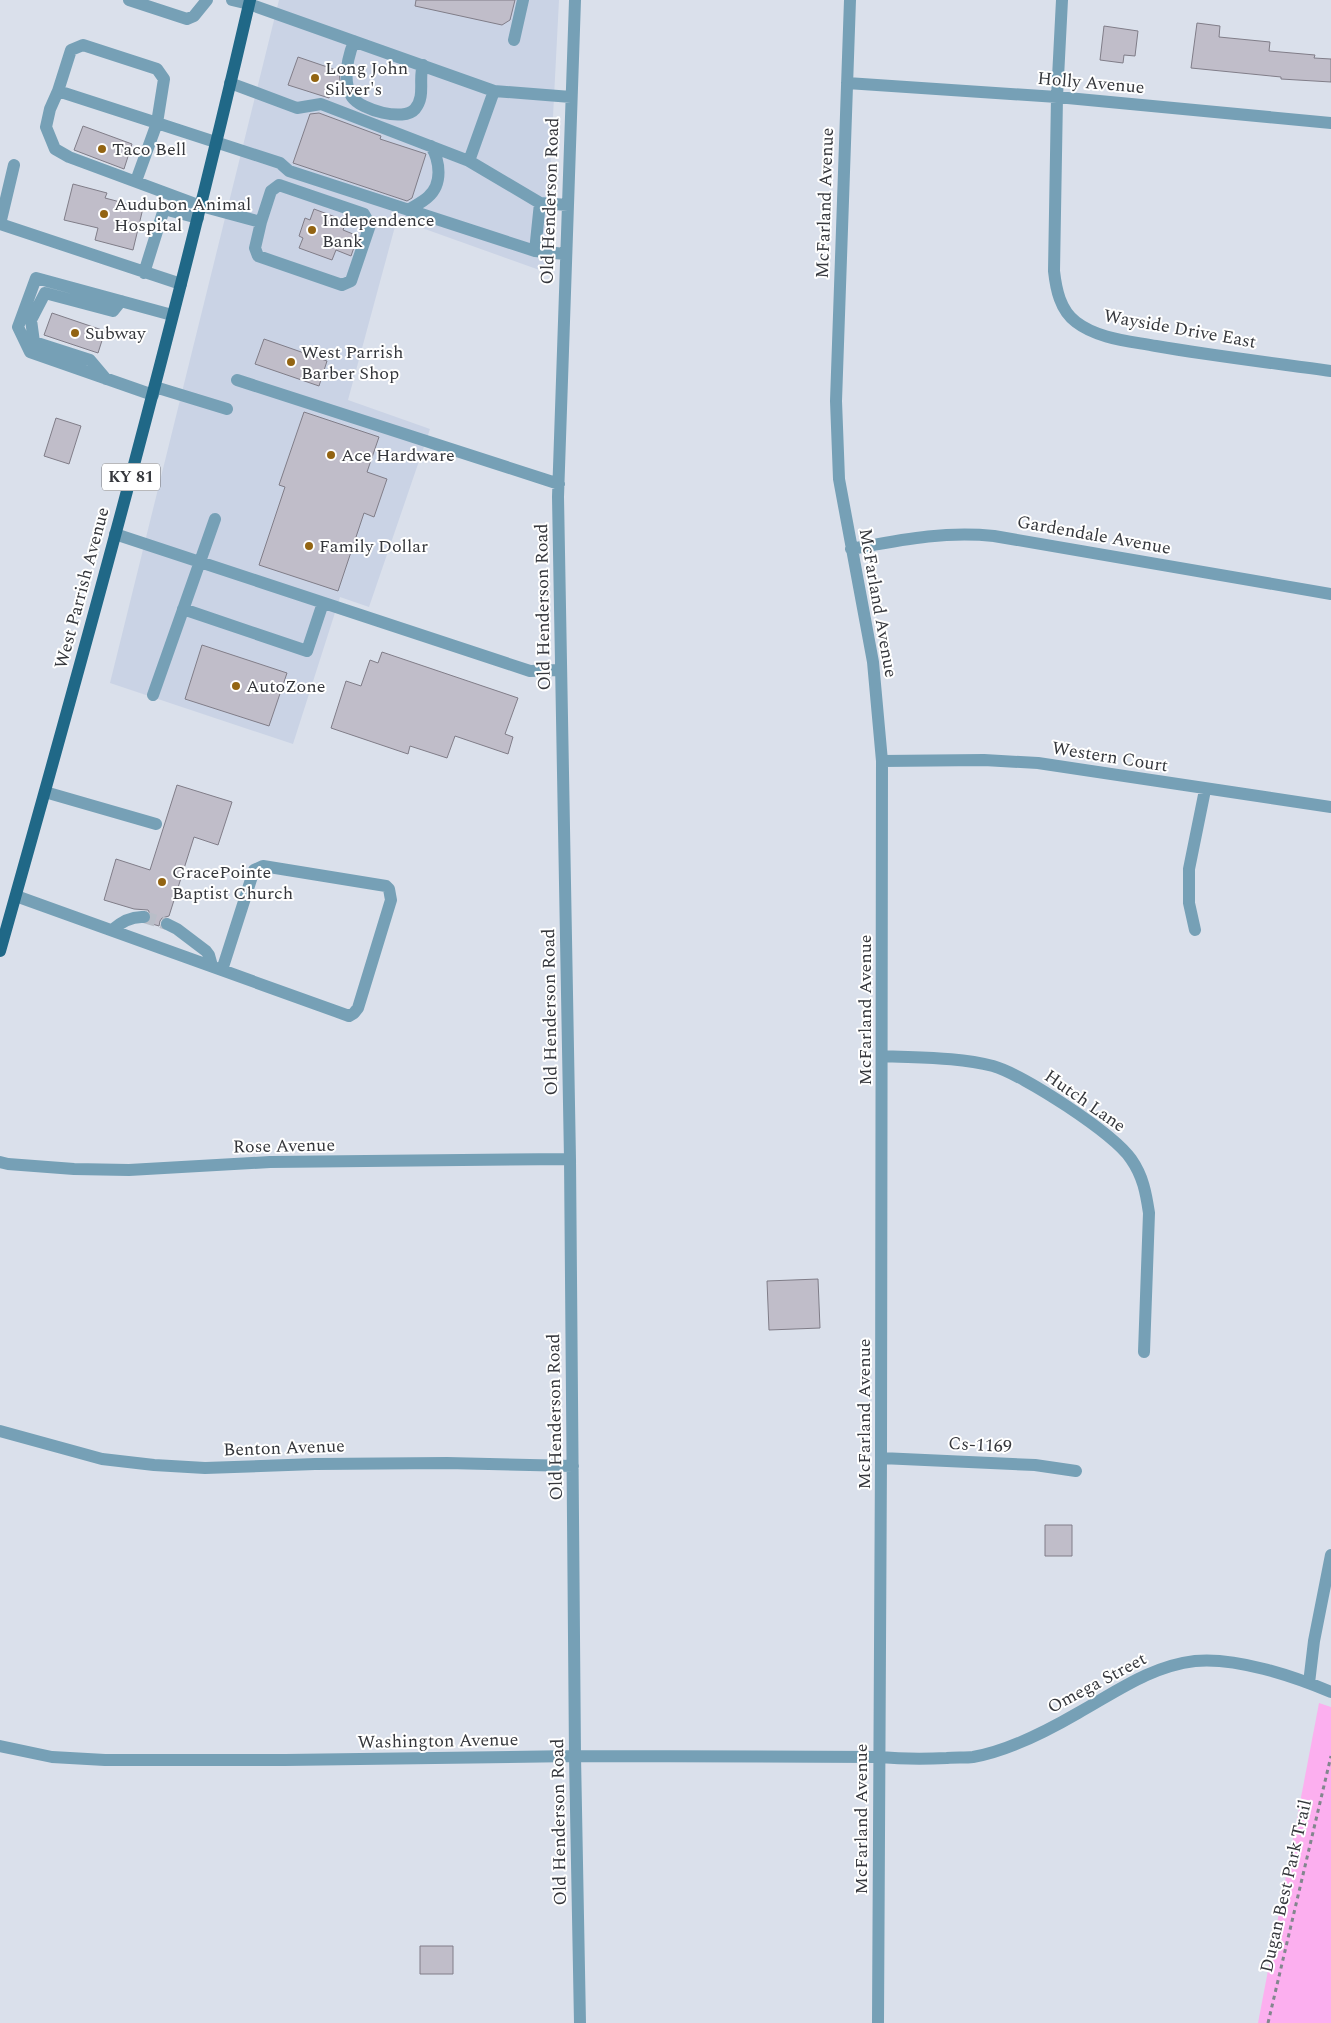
<svg xmlns="http://www.w3.org/2000/svg" width="1331" height="2023" font-family="Spectral,serif">
<style>
.built{fill:#cad3e5}
.green{fill:#fcafef}
.building{fill:#c0bdc9;stroke:#807d88}
.lines{fill:none;stroke-linecap:round;stroke-linejoin:round}
.minor-tunnel{stroke:#b9bec8;stroke-width:12;stroke-dasharray:12 6;stroke-linecap:butt}
.path{stroke:#82868e;stroke-width:3;stroke-dasharray:4 4;stroke-linecap:butt}
.minor{stroke:#76a0b6;stroke-width:12}
.major{stroke:#206887;stroke-width:12}
.poi-dot{fill:#936412;stroke:#fff;stroke-width:2}
.labels{text-anchor:middle;dominant-baseline:central;stroke-width:4;stroke-linejoin:round;paint-order:stroke}
.shield{fill:#fff;stroke:#727376;stroke-width:1}
.shield-label{font-size:16px;font-weight:bold;fill:#35373c}
.poi-label{font-size:18px;fill:#35373c;stroke:#fff;text-anchor:start}
.street-label{font-size:18px;fill:#35373c;stroke:#fff}
</style>
<rect width="100%" height="100%" fill="#dae0eb"/>
<!-- built -->
<path class="built" d="M279 0H559L545 272 397 219 348 400 430 429 369 607 340 597 293 744 110 683Z"/>
<!-- green -->
<path class="green" d="M1319 1703 1331 1707V2023H1258Z"/>
<!-- building -->
<path class="building" d="M416 0H515L510 20 502 25 415 6Z
M1197 23 1220 26 1219 37 1270 42 1269 51 1315 55 1314 58 1331 59V82L1281 79V77L1191 68Z
M1104 26 1138 31 1135 56 1124 55 1123 63 1100 60Z
M298 57 339 71 341 91 332 88 329 98 288 85Z
M319 113 381 136 380 139 426 154 412 198 407 201 293 163 310 114Z
M83 126 132 144 124 169 74 150Z
M73 184 107 193 105 198 143 208 133 250 95 240 98 228 64 220Z
M314 209 346 221 343 230 358 236 351 256 336 250 332 260 299 248 303 238 299 236 305 218 310 220Z
M52 313 105 331 98 353 44 335Z
M264 339 327 361 319 386 255 364Z
M304 412 379 437 367 472 387 479 374 517 364 513 338 591 259 565 285 487 279 485Z
M56 418 81 426 69 464 44 456Z
M202 645 287 673 269 726 185 699Z
M382 652 518 698 505 734 513 737 508 754 455 736 447 758 410 746 408 754 331 728 346 681 361 686 370 660 378 663Z
M177 785 232 802 218 845 194 837 169 916 162 918 160 921 159 926 149 923 152 917 148 910 134 909 104 900 116 859 150 870Z
M818 1279 820 1328 769 1330 767 1281Z
M1045 1525H1072V1556H1045Z
M420 1946H453V1974H420Z"/>
<g class="lines">
<!-- minor-tunnel -->
<path class="minor-tunnel" d="M144 917 167 924"/>
<!-- path -->
<path class="path" d="M1268 2023 1331 1756"/>
<!-- minor -->
<path class="minor" d="M129 0 187 19 194 16 207 0
M232 0 249 4 494 91 571 97
M575 0 558 497 570 1159 575 1756 580 2023
M850 0 836 401 839 479 873 662 882 761 881 1458 878 2023
M1062 0 1057 97 1054 271C1056 289 1060 310 1076 322 1098 339 1130 341 1156 346 1214 356 1273 363 1331 371
M514 40 523 0
M354 41C348 57 342 81 352 97 361 110 404 122 415 109 426 96 418 79 423 65
M230 83 297 108 321 104 469 161 540 203 568 205
M847 83 1057 97 1331 123
M58 91 50 109 46 127 55 149 69 157 201 206 261 222 255 248 258 256 342 285 351 281 370 225 364 214 279 185 271 191 261 222
M469 161 494 91
M136 181 157 123 58 91 71 50 83 45 157 69 164 79 157 123 280 163 289 171 535 251 565 254
M408 210C414 206 423 202 428 197 443 184 440 161 431 146
M0 224 181 284
M0 224 14 165
M535 251 540 203
M144 273 164 209 198 218
M106 379 90 360 34 342 31 320 45 293 113 311 121 301
M237 380 559 484
M155 387 227 409
M153 395 30 352 18 327 36 278 172 315
M115 534 530 671 561 670
M851 549C901 540 942 531 994 536L1331 594
M183 609 307 651 323 603
M153 695 215 519
M882 761 984 760 1038 763 1331 807
M45 792 156 824
M16 896 349 1016 354 1013 358 1008 391 900 389 889 386 886 263 866 254 870 222 970
M167 924 177 929 206 951 209 955 212 966
M112 930C121 922 131 916 144 917
M1195 930 1189 903V869L1205 790
M882 1056C918 1058 958 1057 993 1066 1024 1075 1113 1133 1131 1159 1143 1176 1146 1193 1149 1213L1144 1352
M0 1162 8 1164 74 1169 129 1170 270 1162 570 1159
M0 1431 102 1459 154 1465 205 1468 315 1464 447 1463 573 1466
M881 1458 1035 1465 1076 1471
M1309 1683 1314 1641 1331 1555
M0 1746 52 1757 105 1760H285L575 1756 879 1757C902 1759 924 1759 947 1758 955 1757 965 1758 973 1757 1009 1751 1047 1731 1078 1713 1116 1692 1151 1666 1195 1661 1236 1657 1293 1676 1331 1692"/>
<!-- major -->
<path class="major" d="M0 951C89 636 176 320 250 0"/>
</g>
<!-- markers -->
<g class="poi-dot">
<circle cx="315" cy="78" r="5"/>
<circle cx="102" cy="149" r="5"/>
<circle cx="104" cy="214" r="5"/>
<circle cx="312" cy="230" r="5"/>
<circle cx="75" cy="333" r="5"/>
<circle cx="291" cy="362" r="5"/>
<circle cx="331" cy="455" r="5"/>
<circle cx="309" cy="546" r="5"/>
<circle cx="236" cy="686" r="5"/>
<circle cx="162" cy="882" r="5"/>
</g>
<g class="labels">
<!-- shield labels -->
<rect class="shield" x="102" y="463.5" width="58" height="27" rx="4"/>
<g class="shield-label">
<text x="131" y="477">KY 81</text>
</g>
<!-- poi labels -->
<g class="poi-label">
<text x="325" y="68">Long John<tspan x="325" dy="21">Silver's</tspan></text>
<text x="112" y="149">Taco Bell</text>
<text x="114" y="204">Audubon Animal<tspan x="114" dy="21">Hospital</tspan></text>
<text x="322" y="220">Independence<tspan x="322" dy="21">Bank</tspan></text>
<text x="85" y="333">Subway</text>
<text x="301" y="352">West Parrish<tspan x="301" dy="21">Barber Shop</tspan></text>
<text x="341" y="455">Ace Hardware</text>
<text x="319" y="546">Family Dollar</text>
<text x="246" y="686">AutoZone</text>
<text x="172" y="872">GracePointe<tspan x="172" dy="21">Baptist Church</tspan></text>
</g>
<!-- street labels -->
<g class="street-label">
<text transform="translate(1091 83) rotate(5)">Holly Avenue</text>
<text transform="translate(550 201) rotate(-88)">Old Henderson Road</text>
<text transform="translate(825 203) rotate(-88)">McFarland Avenue</text>
<text transform="translate(1180 329) rotate(10)">Wayside Drive East</text>
<text transform="translate(1094 535) rotate(10)">Gardendale Avenue</text>
<text transform="translate(82 588) rotate(-75)">West Parrish Avenue</text>
<text transform="translate(878 603) rotate(80)">McFarland Avenue</text>
<text transform="translate(543 607) rotate(-91)">Old Henderson Road</text>
<text transform="translate(1110 757) rotate(9)">Western Court</text>
<text transform="translate(865 1010) rotate(-90)">McFarland Avenue</text>
<text transform="translate(550 1012) rotate(-91)">Old Henderson Road</text>
<text transform="translate(1085 1101) rotate(35)">Hutch Lane</text>
<text transform="translate(284 1146) rotate(-1)">Rose Avenue</text>
<text transform="translate(864 1414) rotate(-90)">McFarland Avenue</text>
<text transform="translate(555 1417) rotate(-91)">Old Henderson Road</text>
<text transform="translate(980 1445) rotate(3)">Cs-1169</text>
<text transform="translate(284 1448) rotate(-2)">Benton Avenue</text>
<text transform="translate(1097 1683) rotate(-28)">Omega Street</text>
<text transform="translate(438 1741) rotate(-1)">Washington Avenue</text>
<text transform="translate(861 1819) rotate(-90)">McFarland Avenue</text>
<text transform="translate(559 1822) rotate(-91)">Old Henderson Road</text>
<text transform="translate(1286 1886) rotate(-77)">Dugan Best Park Trail</text>
</g>
</g>
</svg>
